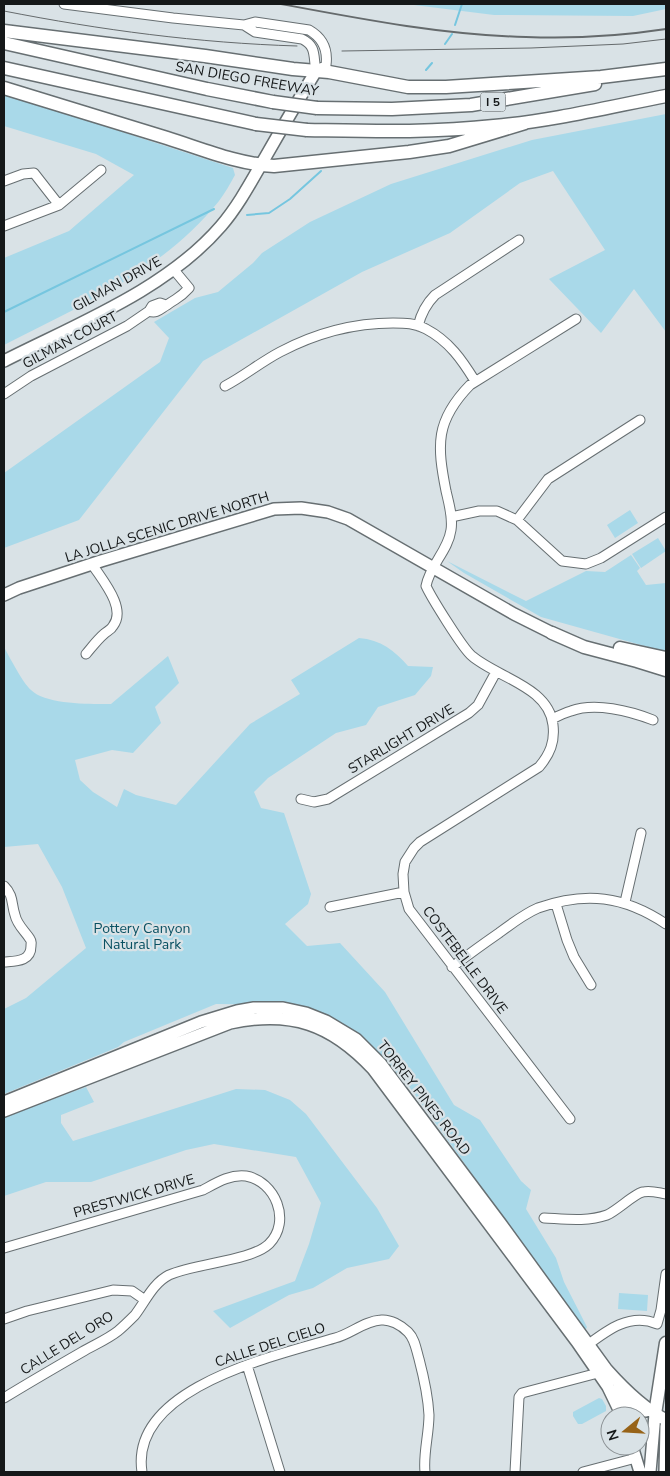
<svg xmlns="http://www.w3.org/2000/svg" width="670" height="1476" font-family="'Nunito Sans',sans-serif">
<style>
.green{fill:#a9d9e9}
.lines{fill:none;stroke-linecap:round;stroke-linejoin:round}
.stream{stroke:#76c6df;stroke-width:2}
.minor-casing{stroke:#676f72;stroke-width:11}
.major-casing{stroke:#676f72;stroke-width:14}
.highway-casing{stroke:#676f72;stroke-width:15}
.minor{stroke:#fff;stroke-width:9}
.major{stroke:#fff;stroke-width:11}
.highway{stroke:#fff;stroke-width:12}
.tram{stroke:#656a6c;stroke-width:1}
.rail{stroke:#656a6c;stroke-width:2}
.highway-bridge-casing{stroke:#676f72;stroke-width:15;stroke-linecap:butt}
.highway-bridge{stroke:#fff;stroke-width:12}
.labels{text-anchor:middle;dominant-baseline:central;stroke-width:4.5;stroke-linejoin:round;paint-order:stroke}
.shield{fill:#d9e2e6;stroke:#505556;stroke-width:1}
.shield-label{font-size:12px;font-weight:bold;fill:#151819}
.street-label{font-size:14px;fill:#151819;stroke:#d9e2e6}
.park-label{font-size:14px;fill:#095062;stroke:#d9e2e6}
</style>
<rect width="100%" height="100%" fill="#d9e2e6"/>
<!-- green -->
<path class="green" d="M406 4H666V9L633 16 494 15Z
M4 95 101 125 233 168 235 175C230 184 225 193 219 201 163 271 82 305 4 345V258L69 231 134 175 96 154 4 126Z
M666 114V332L634 289 601 333 549 279 605 250 553 171 520 183 450 233 362 272 203 361 79 520 4 548V473L160 362 169 338 154 322 195 298 218 292 253 263 262 253 310 222 391 184 532 140Z
M630 510 638 523 615 538 607 525Z
M658 538 666 551 641 568 632 554Z
M631 555 640 568 637 571 646 585 666 583V652L541 617 464 573 447 561 526 601 586 571 605 572Z
M359 638C381 640 394 650 408 666L433 667 431 676 415 695 378 707 366 725 336 733 268 778 254 792 261 808 284 813 311 894 308 904 285 924 307 946 340 943 385 992 454 1105 480 1120 521 1181 531 1190 526 1209 556 1258 564 1282 587 1327 585 1331 408 1085 364 1038 333 1018 294 1005 216 1004 124 1042 118 1047 4 1094V1009L26 998 86 948 62 887 38 844 4 847V647C10 658 23 683 31 690 46 705 91 704 111 704L168 656 179 683 155 707 161 723 133 753 112 750 75 760 80 780 93 792 117 807 124 789 136 795 176 805 250 724 300 694 291 680Z
M86 1087 94 1102 61 1115V1123L73 1141 236 1089 265 1090 290 1100 306 1114 377 1208 399 1246 389 1259 347 1268 313 1288 289 1295 230 1328 213 1311 295 1281 309 1244 321 1203 296 1157 214 1144 186 1150 91 1182H46L4 1196V1117Z
M619 1293 648 1295 647 1311 618 1309Z
M599 1398 602 1399 606 1406V1411L582 1424H578L573 1416V1412Z"/>
<g class="lines">
<!-- stream -->
<path class="stream" d="M455 25 462 4
M445 44 452 34
M426 70 432 63
M247 215 269 213 290 199 321 171
M4 312 214 209"/>
<defs>
<path id="minor" d="M64 4 173 18 244 25 255 22 309 30C323 38 328 50 326 65L316 71C313 57 317 46 302 39L255 32 244 25
M4 181 23 174 34 173 59 205
M4 226 59 205 101 170
M149 311C157 314 160 309 167 305 178 297 179 299 189 288L174 270
M418 326C421 314 426 304 435 295L519 240
M225 386C244 376 261 362 280 352 316 333 353 323 393 323 405 323 415 323 426 329 449 341 462 360 475 381
M4 394 31 376 127 326 149 311 152 306 160 303 166 305
M451 517 479 511H497L517 520 562 561 586 564 601 558 666 517
M517 520 548 479 640 420
M86 654C92 647 97 640 104 634 107 631 111 630 113 626 127 608 102 580 92 564
M552 719C558 716 564 713 571 711 595 702 630 711 653 720
M301 799 314 802 328 799 469 713 478 705 496 672
M4 886C14 896 11 903 15 915 17 925 25 931 30 939 32 942 31 942 31 946 31 962 15 961 4 962
M625 902 641 833
M556 904 567 940 574 957 591 985
M330 907 404 892
M452 967C468 955 483 944 499 933 511 924 524 914 538 908 586 891 624 896 666 924
M570 1119 409 909 404 892 403 874 405 862 414 848 420 842 539 767C550 754 555 742 553 725 549 687 498 678 472 656 463 649 431 597 426 586 430 565 448 551 451 530 453 517 449 504 446 491 437 445 435 421 470 385L576 319
M544 1218C565 1219 587 1222 607 1215 618 1210 635 1193 643 1192 651 1190 659 1193 666 1194
M4 1248 203 1190C216 1183 230 1174 246 1176 275 1181 292 1221 269 1244 251 1261 196 1263 169 1275 153 1283 145 1302 135 1315 130 1320 124 1326 118 1331 108 1339 94 1345 82 1352 56 1367 30 1382 4 1398
M4 1319 27 1311 113 1290 132 1291 145 1300
M585 1347C606 1331 630 1312 657 1324L661 1310 666 1274
M247 1365 280 1472
M142 1472C129 1387 276 1356 335 1338 351 1334 364 1321 381 1320 390 1319 401 1325 408 1332 415 1339 416 1349 419 1359 424 1378 428 1396 429 1415 429 1434 423 1454 425 1472
M515 1472 519 1397 522 1393 598 1373
M583 1472 636 1458"/>
<path id="major" d="M4 361C77 324 167 289 221 226 239 205 252 180 266 156 282 128 299 99 316 71
M4 595 19 588 101 561 274 509 301 508 328 512 348 519 514 614 552 633
M4 1102 201 1022 237 1011 254 1008H283L306 1013 326 1021 356 1039 381 1064 501 1224 607 1370C624 1389 643 1408 666 1420
M4 1111 230 1023C291 1010 331 1024 373 1069L577 1342 608 1387 622 1416
M611 1390 633 1407 646 1411
M632 1446 640 1472
M650 1472 655 1414
M665 1472 666 1426"/>
<path id="highway" d="M4 31 205 56 293 69 329 72 408 87H446L601 77 666 69
M4 43 207 89 273 102
M4 68 256 124
M4 88C58 105 113 121 167 138 202 149 237 164 274 166L409 152 449 146 525 123
M317 108 392 109 471 105 595 84
M307 130C369 131 431 133 494 126 552 121 609 107 666 96
M552 633 584 647 637 661 666 670
M620 648 666 658
M655 1414 666 1343"/>
</defs>
<!-- minor casing -->
<use href="#minor" class="minor-casing"/>
<!-- major casing -->
<use href="#major" class="major-casing"/>
<!-- highway casing -->
<use href="#highway" class="highway-casing"/>
<!-- minor -->
<use href="#minor" class="minor"/>
<!-- major -->
<use href="#major" class="major"/>
<!-- highway -->
<use href="#highway" class="highway"/>
<!-- tram -->
<path class="tram" d="M4 11C101 30 198 43 297 46
M342 51 531 48 623 44 666 39"/>
<!-- rail -->
<path class="rail" d="M281 4C361 19 444 35 526 37 573 39 620 36 666 29"/>
<defs>
<path id="highway-bridge" d="M273 102 317 108
M256 124 307 130"/>
</defs>
<!-- highway-bridge casing -->
<use href="#highway-bridge" class="highway-bridge-casing"/>
<!-- highway-bridge -->
<use href="#highway-bridge" class="highway-bridge"/>
</g>
<g class="labels">
<!-- shield labels -->
<rect class="shield" x="480.5" y="92.5" width="25" height="19" rx="4"/>
<g class="shield-label">
<text x="493" y="102">I 5</text>
</g>
<!-- street labels -->
<g class="street-label">
<text transform="translate(247 79) rotate(10)">SAN DIEGO FREEWAY</text>
<text transform="translate(117 284) rotate(-29)">GILMAN DRIVE</text>
<text transform="translate(70 340) rotate(-28)">GILMAN COURT</text>
<text transform="translate(167 527) rotate(-17)">LA JOLLA SCENIC DRIVE NORTH</text>
<text transform="translate(401 739) rotate(-31)">STARLIGHT DRIVE</text>
<text transform="translate(465 960) rotate(53)">COSTEBELLE DRIVE</text>
<text transform="translate(424 1098) rotate(52)">TORREY PINES ROAD</text>
<text transform="translate(134 1196) rotate(-16)">PRESTWICK DRIVE</text>
<text transform="translate(67 1343) rotate(-32)">CALLE DEL ORO</text>
<text transform="translate(270 1345) rotate(-18)">CALLE DEL CIELO</text>
</g>
<!-- park labels -->
<g class="park-label">
<text x="142" y="928">Pottery Canyon<tspan x="142" dy="16">Natural Park</tspan></text>
</g>
</g>
<!-- border -->
<rect width="670" height="1476" fill="none" stroke="#151819" stroke-width="10"/>
<!-- north arrow -->
<g transform="translate(625 1431) rotate(252)"><circle r="24" fill="#d9e2e6" stroke="#8b9194"/>
<path d="M0-4L9 19L0 12L-9 19Z" fill="#976318"/>
<text y="-8" font-size="14" font-weight="bold" text-anchor="middle" fill="#151819">N</text>
</g>
</svg>
